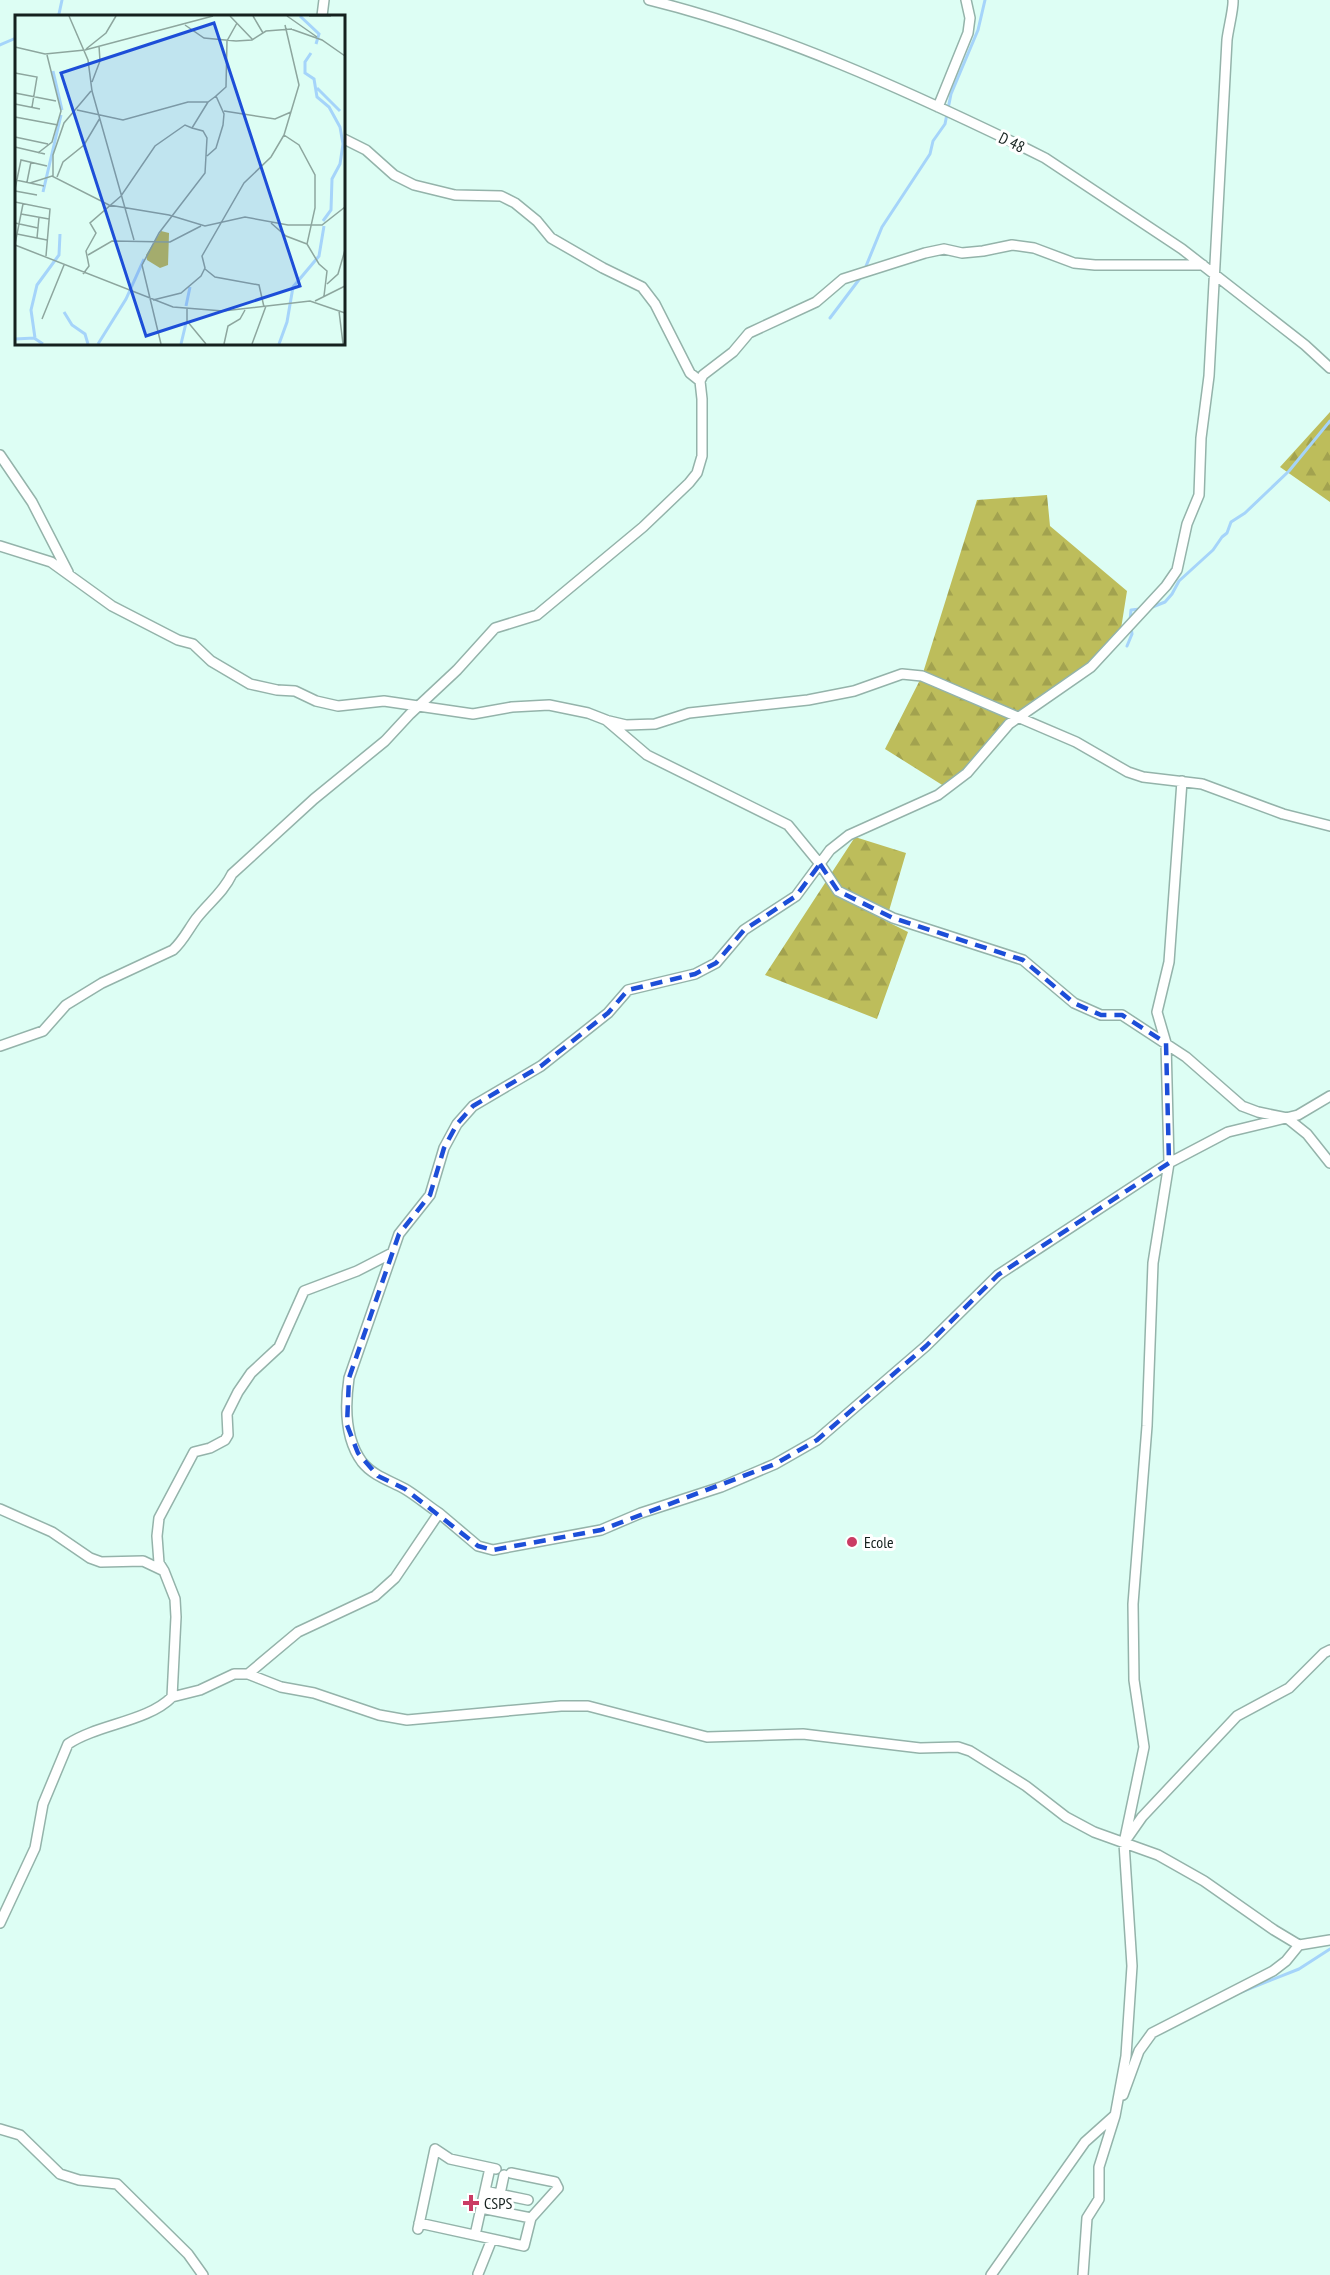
<svg xmlns="http://www.w3.org/2000/svg" width="1330" height="2275" font-family="'PT Sans Narrow',sans-serif">
<style>
.forest{fill:url(#forest-firs)}
.lines{fill:none;stroke-linecap:round;stroke-linejoin:round}
.stream{stroke:#a5d4fa;stroke-width:3}
.minor-casing{stroke:#94b3aa;stroke-width:12}
.minor{stroke:#fff;stroke-width:9}
.marked{fill:none;stroke:#1d4ed8;stroke-width:4.5;stroke-dasharray:12 8;stroke-linejoin:round}
.poi-dot{fill:#ca3c64;stroke:#fff;stroke-width:2}
.labels{text-anchor:middle;dominant-baseline:central;stroke-width:6;stroke-linejoin:round;paint-order:stroke}
.street-label{font-size:16px;fill:#15211e;stroke:#fff}
.poi-label{font-size:16px;fill:#15211e;stroke:#fff;text-anchor:start}
.inset-river{fill:none;stroke:#a5d4fa;stroke-width:3}
.inset-road{fill:none;stroke:#8da69e;stroke-width:1.5}
.view{fill:#1d4ed8;fill-opacity:0.15;stroke:#1d4ed8;stroke-width:3}
.inset-edge{fill:none;stroke:#15211e;stroke-width:3}
</style>
<defs>
<pattern id="forest-firs" width="22" height="20" patternUnits="userSpaceOnUse" patternTransform="scale(1.5)"><rect width="22" height="20" fill="#bdbd5b"/><path d="M5 1l3.5 6h-7zM16 11l3.5 6h-7z" fill="#a2a24f"/></pattern>
</defs>
<rect width="100%" height="100%" fill="#ddfef4"/>
<!-- forest -->
<path class="forest" d="M1330 412V502L1280 467Z
M1047 495 1050 526 1127 591 1120 635 1091 667 1009 724 947 788 885 749 922 676 977 500Z
M855 837 906 853 886 921 908 932 877 1019 765 975Z"/>
<g class="lines">
<!-- stream -->
<path class="stream" d="M57 16 59 14 62 0
M0 45 16 38
M864 271 882 227 930 154 933 141 945 124 951 94 978 30 985 0
M830 318 861 277
M1150 608 1165 602 1172 594 1179 581 1213 550 1222 537 1227 533 1231 522 1245 513 1289 471 1330 421
M1130 621 1131 610 1140 609
M1127 646 1132 634 1131 627
M1241 1992 1299 1969 1330 1949"/>
<defs>
<path id="minor" d="M649 0C779 32 903 89 1023 147L1045 158 1182 249 1305 345 1330 368
M322 16 324 0
M938 107 968 33 970 18 966 0
M344 139 366 150 394 175 414 185 455 195 501 196 515 203 537 221 551 238 603 268 642 287 655 304 690 373 700 381
M0 455 32 502 68 572
M0 546 51 562 112 606 178 640 193 644 211 661 250 684 277 690 295 691 316 701 338 706 384 701 473 714 512 707 549 705 588 713 606 720 647 755 788 825 820 864 838 891 893 918 1023 960 1074 1003 1101 1015H1122L1186 1057 1242 1106 1258 1112 1287 1118 1307 1134 1330 1163
M609 721 626 725 655 724 689 713 808 700 854 691 902 674 922 676 1076 742 1128 772 1143 777 1202 784 1283 814 1330 826
M0 1046 43 1031 66 1005 102 983 173 950C183 941 188 930 196 919 208 903 223 893 232 874L314 799 385 741 410 714 457 670 495 628 537 615 643 527 689 483 697 473 702 456V399L700 381 703 375 733 352 749 333 816 302 843 279 925 253 944 249 962 253 983 251 1012 245 1034 248 1074 263 1095 265H1203
M0 1509 52 1532 90 1558 101 1562 143 1561 162 1570
M439 1513C428 1506 417 1496 405 1489 391 1481 373 1476 362 1462 345 1439 345 1405 349 1378L399 1234 430 1195 444 1148 457 1124 473 1106 541 1066 608 1013 628 990 695 974 716 963 744 930 796 896 830 850 849 835 938 795 967 773 1009 724 1091 667 1166 586 1177 570 1187 524 1199 495 1201 438 1209 376 1227 40C1228 30 1234 7 1233 0
M248 1674 298 1632 375 1596 395 1578 439 1513 478 1546 493 1550 601 1530 641 1513 721 1487 775 1464 817 1440 926 1346 998 1275 1169 1163 1228 1132 1298 1115 1330 1096
M172 1697 200 1690 234 1674H248L281 1687 314 1693 379 1715 407 1720 561 1706H588L707 1737 803 1734 920 1748 958 1747 970 1751 1026 1786 1066 1817 1094 1832 1158 1855 1204 1881 1274 1930 1299 1945
M1128 1837 1142 1817 1237 1716 1289 1688 1324 1653 1330 1650
M0 1923 35 1848 43 1804 68 1744C98 1724 147 1722 172 1697L176 1617 175 1599 164 1571 159 1563 157 1536 159 1518 194 1452 210 1448 225 1440 228 1435 227 1414 238 1392 251 1373 279 1347 304 1291 357 1271 392 1253
M1123 2095 1139 2051 1152 2033 1273 1971 1286 1961 1299 1945 1330 1940
M0 2129 20 2135 60 2174 79 2180 117 2184 188 2254 203 2275
M485 2191 528 2200
M500 2194 504 2175
M481 2208 531 2218
M419 2223 524 2246 531 2218 558 2188 555 2182 511 2173
M418 2229 435 2149 450 2159 496 2169
M475 2235 490 2168
M478 2274 492 2239
M991 2275 1085 2142 1114 2116
M1083 2275 1087 2218 1099 2199V2167L1115 2116 1126 2056 1132 1966 1124 1843 1144 1747 1134 1680 1133 1604 1147 1426 1153 1263 1169 1163 1166 1043 1157 1012 1169 962 1182 781"/>
</defs>
<!-- minor casing -->
<use href="#minor" class="minor-casing"/>
<!-- minor -->
<use href="#minor" class="minor"/>
</g>
<!-- marked area -->
<path class="marked" d="M820 864 838 891 893 918 1023 960 1074 1003 1101 1015H1122L1166 1043 1169 1163 998 1275 926 1346 817 1440 775 1464 601 1530 493 1550 478 1546 405 1489 378 1476 358 1453 347 1425 349 1378 399 1234 430 1195 444 1148 457 1124 473 1106 541 1066 608 1013 628 990 695 974 716 963 744 930 796 896Z"/>
<!-- markers -->
<g class="poi-dot">
<circle cx="852" cy="1542" r="6"/>
<path d="M468 2194h6v6h6v6h-6v6h-6v-6h-6v-6h6z"/>
</g>
<g class="labels">
<!-- street labels -->
<g class="street-label">
<text transform="translate(1012 142) rotate(26)">D 48</text>
</g>
<!-- poi labels -->
<g class="poi-label">
<text x="864" y="1542">Ecole</text>
<text x="484" y="2203">CSPS</text>
</g>
</g>
<!-- overview -->
<g transform="translate(15 15)">
<rect width="330" height="330" fill="#ddfef4"/>
<path d="M146 216 154 218 153 250 145 253 132 245 131 240Z" fill="#bdbd5b"/>
<path class="inset-river" d="M285 1 304 19 301 29M296 38 290 47V58L299 64 302 82 314 92 325 112 328 129 325 149 317 164 316 195 308 206M38 56 47 95M302 73 325 96M28 177 46 100M171 291 175 272M49 297 57 310 70 319 73 329M20 323 16 295 22 270 44 240 45 219M0 324 19 323 28 329M83 329 111 284 129 244M166 329 171 308M264 329 272 307 278 272 304 241 309 211"/>
<path class="inset-road" d="M54 1 73 45 77 76 119 225M215 1 238 25M238 1 248 18M272 1 302 22M294 1H316M170 10 189 23 221 26 237 25 251 16 277 14M270 10 284 70 269 120 284 130 300 160V193L292 229 304 249 312 256 309 281M276 14 307 25 330 41M0 32 30 39 70 35 198 1M71 34 91 18 101 1M0 58 22 62 17 92M77 67 85 46 84 31M0 78 41 86M0 89 25 94M62 95 108 105 173 87H193L201 81M209 96 260 104 276 97M0 102 43 110M0 122 33 129M0 132 30 139M23 138 37 127 46 96 32 40M192 141 201 133 208 110 209 99 201 81 211 72 212 26 222 8M38 161V140L49 108 76 76M42 162 48 147 69 130 85 103M1 165 29 171M12 167 16 147M15 168 37 161 94 190 154 200 190 211 230 202 273 210H307L330 192M0 174 6 145 32 151M0 176 22 180M0 187 35 194 31 241M6 199 34 204M0 208 23 213M256 208 271 221 292 229M2 219 32 225M22 223 24 202M0 229 8 189M0 230 158 292 208 296 295 286 330 298M73 240 97 226 155 227 186 211M190 254 200 262 244 270 249 292M68 259 74 251 71 236 81 218 75 208 106 181 140 131 170 110 177 113 193 87M312 269 323 259 330 235M138 285 166 278 186 261 190 253 187 241 229 168 256 142 269 120M300 286 330 271M172 294V306L191 329M324 296 328 329M27 304 49 250M146 329 127 250 144 218 190 158 192 123 188 116 177 113M209 329 213 311 225 304 230 295M237 329 251 291"/>
<path class="view" d="M199 8 285 271 131 321 46 58Z"/>
<rect width="330" height="330" class="inset-edge"/>
</g>
</svg>
